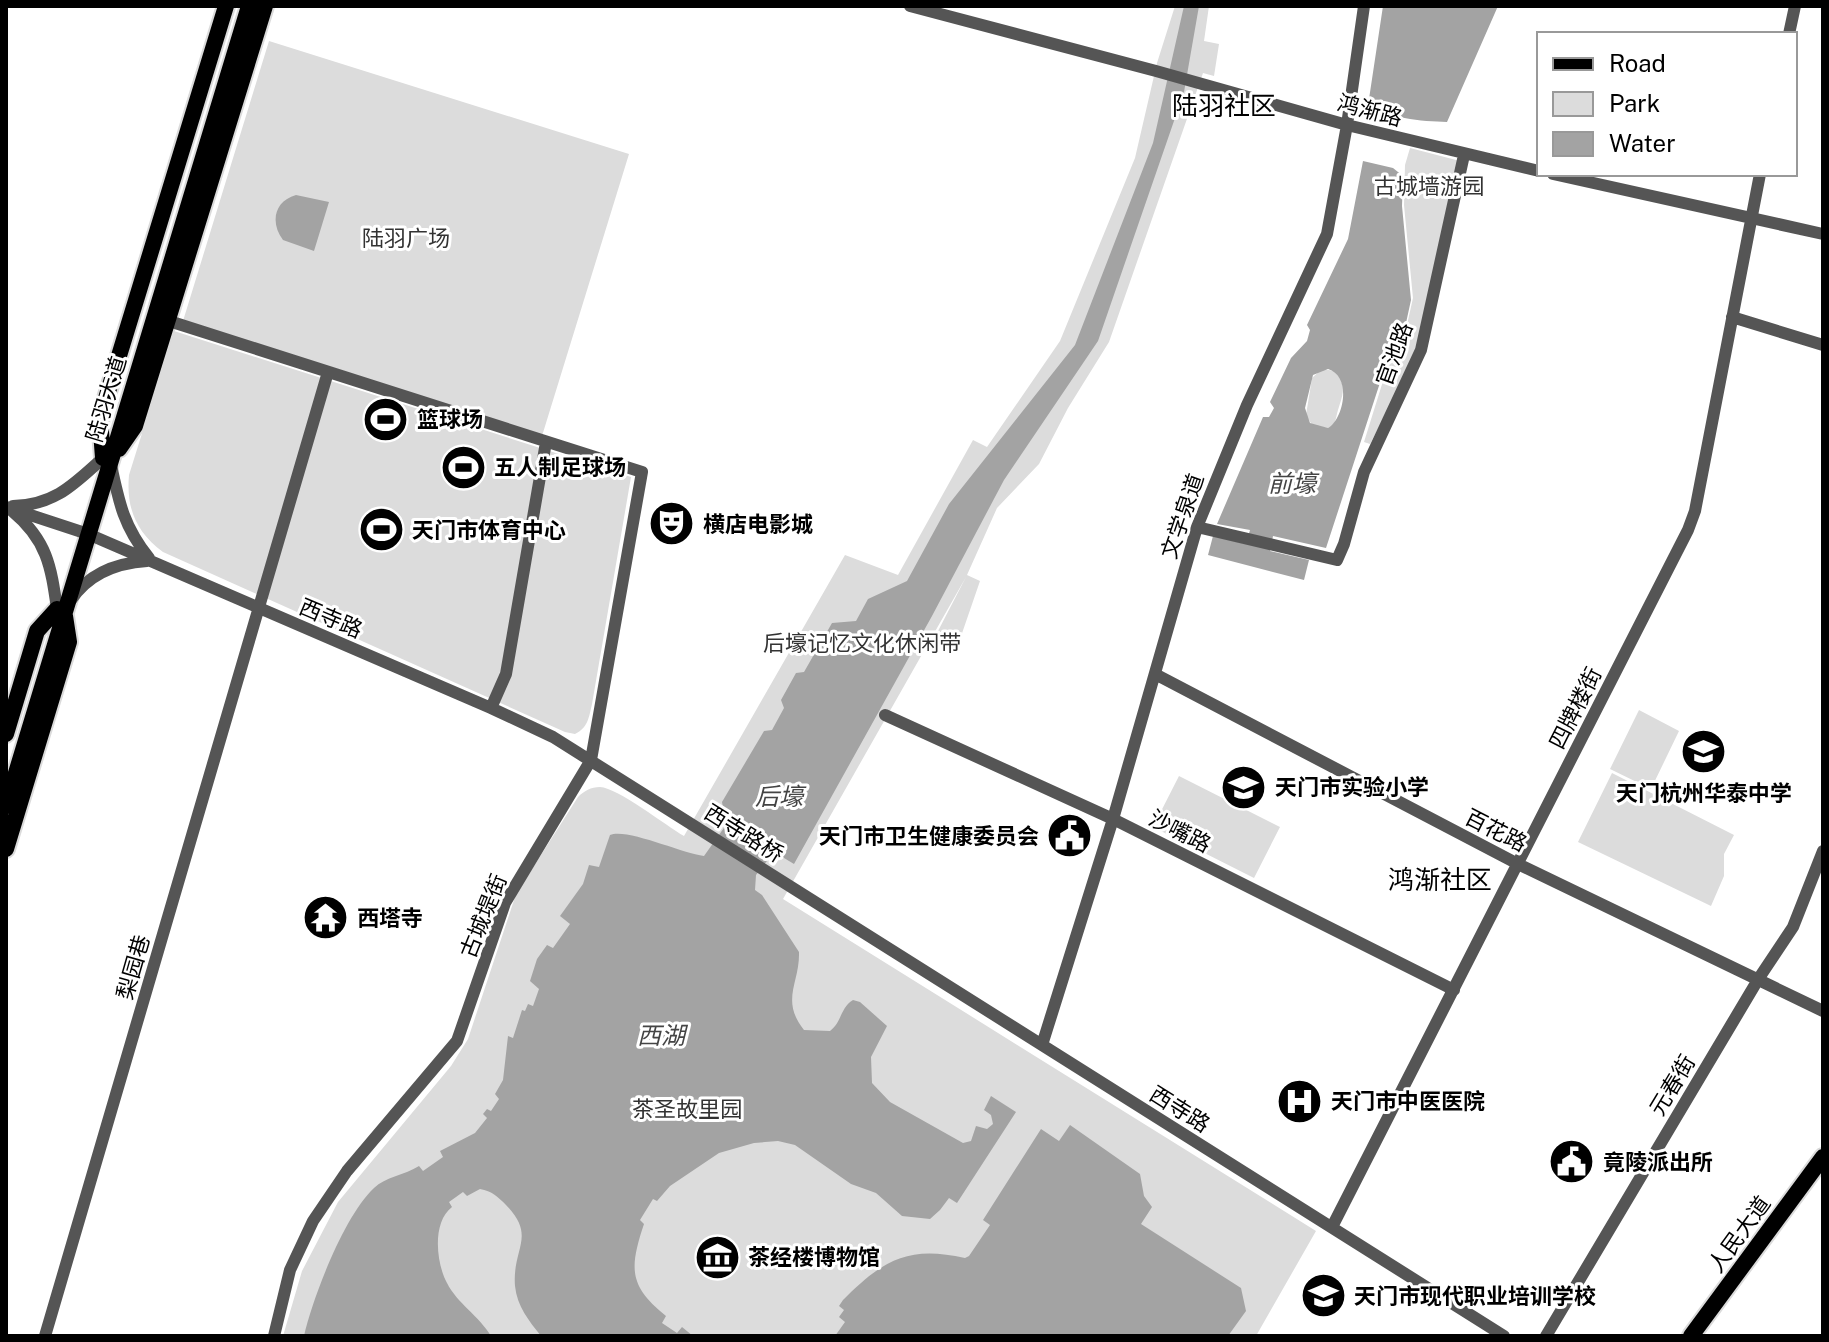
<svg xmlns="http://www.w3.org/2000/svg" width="1829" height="1342" font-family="'Public Sans','Noto Sans SC',sans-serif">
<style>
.green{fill:#dcdcdc}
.water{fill:#a3a3a3;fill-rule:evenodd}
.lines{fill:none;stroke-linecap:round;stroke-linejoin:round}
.major-casing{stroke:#dbdbdb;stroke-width:20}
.minor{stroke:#555;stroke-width:12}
.major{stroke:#000;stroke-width:16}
.labels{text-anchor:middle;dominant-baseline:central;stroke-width:6;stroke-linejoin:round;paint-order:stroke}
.street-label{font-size:22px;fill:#000;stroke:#fff}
.park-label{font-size:22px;fill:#333;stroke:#fff}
.poi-label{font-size:22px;font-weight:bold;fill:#000;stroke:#fff;text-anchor:start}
.water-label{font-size:24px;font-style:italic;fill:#444;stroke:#fff}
.quarter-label{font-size:26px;fill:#000;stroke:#fff}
</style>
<rect width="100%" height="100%" fill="#fff"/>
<!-- green -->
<path class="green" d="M1175 6H1209L1204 41 1219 44 1214 76 1203 73 1109 342 1068 408 1039 464 997 508 967 575 980 581 959 642 938 631 966 577 783 899 1316 1231 1256 1336H283L302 1271 338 1202 451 1066 468 1039 516 894 578 797C584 791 591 787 600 787 618 788 665 825 684 836L845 555 898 575 973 440 987 447 1060 341 1135 158 1157 63Z
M269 41 629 154 542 436 183 321Z
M1410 148 1460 161 1417 352 1370 444 1364 442 1393 349 1402 347 1413 298 1404 205 1405 165Z
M174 331 631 477 592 704C589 717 588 728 575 734L565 732 163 552C136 532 126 508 129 475Z
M1322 369 1335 371C1347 386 1343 394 1338 410 1335 420 1337 423 1328 428L1312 425 1306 415 1312 378Z
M1639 710 1679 731 1651 789 1610 769Z
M1612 773 1734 835 1724 854V876L1711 906 1578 842Z
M1179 776 1280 827 1254 878 1153 827Z"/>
<!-- water -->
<path class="water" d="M1184 6H1199L1184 92 1098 341 1004 480 932 616 794 864 774 852 756 875 755 890 762 895 799 952C800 983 780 1000 804 1030L830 1031C842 1022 840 1008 853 1000L860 1002 887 1026 871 1057 872 1083 890 1102 963 1143 971 1141 976 1126 987 1129 993 1124 991 1115 984 1110 991 1096 1016 1112 957 1203 949 1198 940 1210 930 1219 902 1216 876 1193 851 1184 795 1145 778 1141 754 1143 719 1153 670 1186 657 1201 653 1199 640 1220 644 1224C629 1269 629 1286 666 1316L662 1323 677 1333 682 1327 693 1336H541C529 1321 517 1306 515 1286 512 1248 537 1237 506 1205 498 1197 492 1191 480 1189L467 1196 463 1192 449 1202 452 1207C432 1222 436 1263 447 1283 457 1303 479 1316 491 1336H304C313 1297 344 1216 374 1188 385 1177 405 1175 419 1166L423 1171 443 1157 440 1151 475 1133 487 1118 483 1114 487 1109 491 1111 499 1099 495 1094 503 1080 508 1036 513 1038 522 1010 525 1011 528 1004 533 1006 539 989 530 981 537 959 547 945 553 948 570 924 560 916 583 884 589 865 599 867 610 835C627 828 681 853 704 856L726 825 722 802 764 731 772 730 784 708 781 700 796 673 804 672 832 623 856 621 868 599 907 581 949 504 1075 345 1153 143Z
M1383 6H1498L1447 122C1422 121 1385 120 1369 99Z
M1363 161 1393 168 1403 176 1402 206 1411 300 1401 346 1391 349 1326 548 1273 536 1270 551 1309 560 1304 580 1208 555 1213 536 1246 544 1250 530 1217 524 1263 417H1269L1274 408 1270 402 1291 358 1307 341 1310 330 1307 325 1348 239ZM1328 369C1352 376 1344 419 1328 428L1310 423 1305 408 1313 375Z
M296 195 329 202 314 251 283 240C270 223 274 201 296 195Z
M1070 1125 1140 1174 1144 1196 1152 1207 1141 1224 1241 1288 1246 1311 1228 1336H835L845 1322 839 1317 844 1310 839 1306 843 1300C883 1260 908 1245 965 1258L969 1256 990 1225 983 1220 1041 1129 1059 1141Z"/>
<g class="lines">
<defs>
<path id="major" d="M119 449 135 426 265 6
M103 458 100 418 226 6
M6 734 37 631 57 609
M6 806 249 6
M6 849 69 642 65 616
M1691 1336 1823 1157"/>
</defs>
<!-- major casing -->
<use href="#major" class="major-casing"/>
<!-- minor -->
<path class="minor" d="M910 6 1156 71 1347 125 1539 171
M1789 34 1795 6
M1553 174 1823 234
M1732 317 1823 345
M169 321 642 472 591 760 505 903 457 1041 347 1171 313 1221 290 1270 274 1336
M111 465C119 503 124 527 149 558
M13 506C55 505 74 484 103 458
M6 507 88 534 491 708 553 737 1504 1336
M12 511C47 540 51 566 57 609
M1197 527 1337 560 1344 544 1364 472 1421 350 1464 155
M71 600C89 573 117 563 147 561
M1155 674 1518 864 1823 1011
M491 708 506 674 546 442
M885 715 1113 819 1454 990
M1042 1045 1113 819 1197 527 1247 405 1327 234 1347 125 1364 6
M1332 1227 1688 530 1695 511 1760 174
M45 1336 328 372
M1546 1336 1759 978 1793 927 1823 851"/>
<!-- major -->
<use href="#major" class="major"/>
</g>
<!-- icons -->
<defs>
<symbol id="stadium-disc" viewBox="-11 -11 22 22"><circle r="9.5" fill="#000" stroke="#fff"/><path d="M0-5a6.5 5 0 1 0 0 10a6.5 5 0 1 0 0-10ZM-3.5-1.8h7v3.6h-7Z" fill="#fff"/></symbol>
<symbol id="theatre-disc" viewBox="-11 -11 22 22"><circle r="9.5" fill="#000" stroke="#fff"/><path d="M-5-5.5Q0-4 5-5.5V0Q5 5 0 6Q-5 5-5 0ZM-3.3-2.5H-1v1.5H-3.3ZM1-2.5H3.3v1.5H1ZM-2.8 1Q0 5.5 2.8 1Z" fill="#fff"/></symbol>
<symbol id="school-disc" viewBox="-11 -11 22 22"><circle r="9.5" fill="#000" stroke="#fff"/><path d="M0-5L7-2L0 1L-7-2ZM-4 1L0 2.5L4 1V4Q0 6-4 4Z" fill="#fff"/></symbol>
<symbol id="civic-disc" viewBox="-11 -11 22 22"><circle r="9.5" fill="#000" stroke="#fff"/><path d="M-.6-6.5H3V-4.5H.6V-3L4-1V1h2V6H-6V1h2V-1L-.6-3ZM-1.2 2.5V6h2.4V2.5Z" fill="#fff"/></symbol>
<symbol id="temple-disc" viewBox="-11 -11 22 22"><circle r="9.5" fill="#000" stroke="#fff"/><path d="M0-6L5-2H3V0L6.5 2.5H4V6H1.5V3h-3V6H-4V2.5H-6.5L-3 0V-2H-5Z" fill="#fff"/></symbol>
<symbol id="hospital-disc" viewBox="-11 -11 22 22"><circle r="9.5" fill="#000" stroke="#fff"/><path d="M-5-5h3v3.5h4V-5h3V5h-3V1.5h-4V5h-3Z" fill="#fff"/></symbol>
<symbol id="museum-disc" viewBox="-11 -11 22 22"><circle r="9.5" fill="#000" stroke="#fff"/><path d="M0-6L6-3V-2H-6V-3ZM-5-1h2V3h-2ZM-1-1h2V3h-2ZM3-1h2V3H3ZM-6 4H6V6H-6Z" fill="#fff"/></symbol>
</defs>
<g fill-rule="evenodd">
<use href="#stadium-disc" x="360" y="394" width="51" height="51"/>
<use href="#stadium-disc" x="438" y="442" width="51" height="51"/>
<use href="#theatre-disc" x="646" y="498" width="51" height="51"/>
<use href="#stadium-disc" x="356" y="504" width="51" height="51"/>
<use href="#school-disc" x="1678" y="726" width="51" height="51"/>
<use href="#school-disc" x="1218" y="762" width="51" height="51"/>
<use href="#civic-disc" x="1044" y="810" width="51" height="51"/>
<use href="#temple-disc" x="300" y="892" width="51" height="51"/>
<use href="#hospital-disc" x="1274" y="1076" width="51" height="51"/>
<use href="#civic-disc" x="1546" y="1136" width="51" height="51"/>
<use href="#museum-disc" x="692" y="1232" width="51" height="51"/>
<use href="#school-disc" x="1298" y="1270" width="51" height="51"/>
</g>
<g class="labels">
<!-- street labels -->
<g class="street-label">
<text transform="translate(1370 110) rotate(15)">鸿渐路</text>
<text transform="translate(1394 354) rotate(-70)">官池路</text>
<text transform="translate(106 399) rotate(-73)">陆羽大道</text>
<text transform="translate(1182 516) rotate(-71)">文学泉道</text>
<text transform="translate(331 618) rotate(23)">西寺路</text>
<text transform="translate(1575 708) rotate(-63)">四牌楼街</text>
<text transform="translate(1496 830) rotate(27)">百花路</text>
<text transform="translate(1180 831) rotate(27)">沙嘴路</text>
<text transform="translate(744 833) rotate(32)">西寺路桥</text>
<text transform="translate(483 916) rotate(-68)">古城堤街</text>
<text transform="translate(133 967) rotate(-74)">梨园巷</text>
<text transform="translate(1672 1085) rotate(-59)">元春街</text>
<text transform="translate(1180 1109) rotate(32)">西寺路</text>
<text transform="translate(1739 1234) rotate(-54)">人民大道</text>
</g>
<!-- park labels -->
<g class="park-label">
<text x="1429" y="186">古城墙游园</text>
<text x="406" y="238">陆羽广场</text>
<text x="862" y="643">后壕记忆文化休闲带</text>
<text x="687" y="1109">茶圣故里园</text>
</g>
<!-- poi labels -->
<g class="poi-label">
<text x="417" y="419">篮球场</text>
<text x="494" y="467">五人制足球场</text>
<text x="703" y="524">横店电影城</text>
<text x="412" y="530">天门市体育中心</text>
<text x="1275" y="787">天门市实验小学</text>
<text x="1704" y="793" text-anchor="middle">天门杭州华泰中学</text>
<text x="1039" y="836" text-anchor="end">天门市卫生健康委员会</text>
<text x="357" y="918">西塔寺</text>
<text x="1331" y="1101">天门市中医医院</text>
<text x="1603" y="1162">竟陵派出所</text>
<text x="748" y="1257">茶经楼博物馆</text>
<text x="1354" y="1296">天门市现代职业培训学校</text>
</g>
<!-- water labels -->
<g class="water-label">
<text x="1292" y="483">前壕</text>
<text x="779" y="796">后壕</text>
<text x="661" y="1035">西湖</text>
</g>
<!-- quarter labels -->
<g class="quarter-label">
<text x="1224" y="105">陆羽社区</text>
<text x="1440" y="879">鸿渐社区</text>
</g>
</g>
<!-- border -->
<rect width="1829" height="1342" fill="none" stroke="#000000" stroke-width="16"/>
<!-- legend -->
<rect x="1537" y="32" width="260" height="144" fill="#ffffff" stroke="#999999" stroke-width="2"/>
<rect x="1553" y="58" width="40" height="12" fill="#000000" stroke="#999999" stroke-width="2"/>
<text x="1609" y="72" font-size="24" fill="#000000">Road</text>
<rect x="1553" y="92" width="40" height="24" fill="#dcdcdc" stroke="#999999" stroke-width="2"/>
<text x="1609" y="112" font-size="24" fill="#000000">Park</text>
<rect x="1553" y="132" width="40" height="24" fill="#a3a3a3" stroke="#999999" stroke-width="2"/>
<text x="1609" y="152" font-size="24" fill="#000000">Water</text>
</svg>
